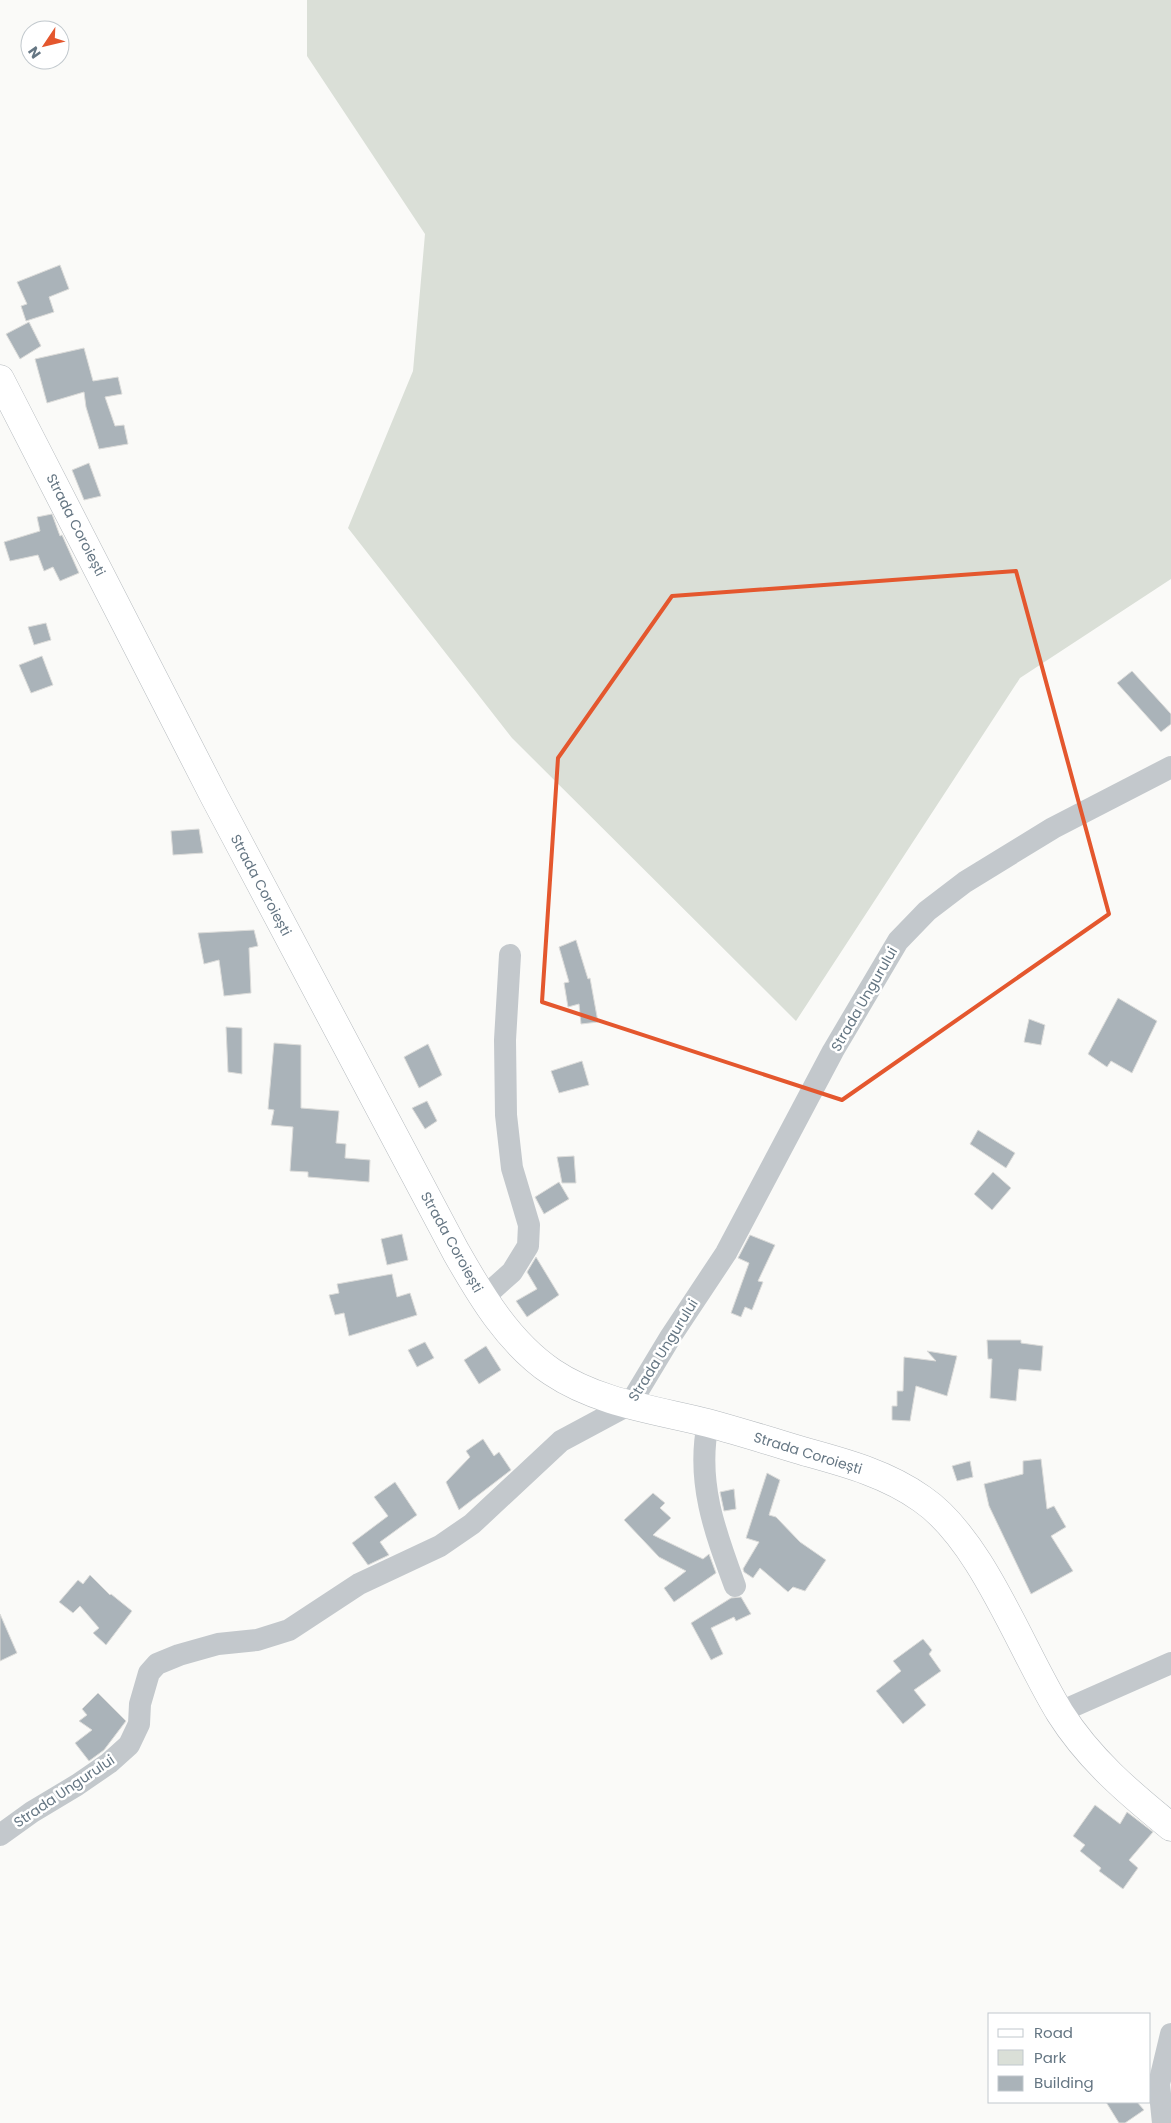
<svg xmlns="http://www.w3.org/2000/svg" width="1171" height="2123" font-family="Poppins,sans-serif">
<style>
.green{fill:#dadfd7}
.building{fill:#aab3b9;stroke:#dcdcda}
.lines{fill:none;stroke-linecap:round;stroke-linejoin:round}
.major-casing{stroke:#b5babe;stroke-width:29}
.minor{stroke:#c3c8cc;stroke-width:22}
.major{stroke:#fff;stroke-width:28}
.marked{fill:none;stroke:#e4572e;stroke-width:4;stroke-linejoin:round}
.labels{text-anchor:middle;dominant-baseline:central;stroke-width:5;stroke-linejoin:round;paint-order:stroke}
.street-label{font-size:14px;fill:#657683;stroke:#fff}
</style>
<rect width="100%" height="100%" fill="#fafaf8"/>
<!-- green -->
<path class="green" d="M307 0H1171V579L1020 678 796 1021 512 738 348 528 413 371 425 234 307 56Z"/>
<!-- building -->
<path class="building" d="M60 265 69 289 49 297 54 312 26 321 21 306 27 304 17 282Z
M29 322 41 346 20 359 6 334Z
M84 348 93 381 118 377 122 394 105 397 115 426 124 425 128 444 99 449 86 407 84 392 47 403 35 359Z
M89 463 101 496 84 500 72 470Z
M52 514 60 536 62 535 79 573 60 581 53 567 44 571 38 555 10 561 4 542 40 531 37 517Z
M46 623 51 640 34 645 28 627Z
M42 656 53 685 31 693 19 665Z
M1132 671 1171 714V724L1161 732 1117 683Z
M199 829 203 853 173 855 171 831Z
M254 930 258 946 249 948 251 993 224 996 219 960 204 964 198 933Z
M576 940 588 979 590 978 598 1022 581 1024 579 1004 568 1007 564 983 569 982 559 947Z
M1118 998 1157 1021 1132 1073 1111 1061 1107 1067 1088 1054Z
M1029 1019 1045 1025 1041 1045 1024 1042Z
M226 1027 242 1028V1074L228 1072Z
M274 1043 301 1045V1108L339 1111 336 1143 346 1144 345 1158 370 1160 369 1182 308 1177V1172L290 1171 293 1127 271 1125 274 1110 268 1109Z
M428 1044 442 1075 419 1088 404 1057Z
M582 1061 589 1085 559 1093 551 1071Z
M427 1101 437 1121 425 1129 412 1108Z
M978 1130 1015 1153 1006 1168 970 1144Z
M574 1156 576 1183H562L557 1157Z
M993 1172 1011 1188 992 1210 974 1194Z
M559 1182 569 1199 544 1214 535 1197Z
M402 1234 408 1260 387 1265 381 1239Z
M750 1235 775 1245 758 1281 763 1282 752 1310 745 1307 741 1317 731 1313 749 1263 738 1258Z
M536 1257 559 1295 527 1317 516 1301 537 1289 527 1272Z
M392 1274 397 1297 410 1293 417 1315 349 1336 344 1313 335 1315 329 1295 339 1293 337 1284Z
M987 1340H1021V1343L1043 1346 1041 1371 1019 1369 1016 1401 990 1398 992 1359H988Z
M425 1342 434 1358 417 1367 408 1350Z
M486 1346 501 1370 479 1384 464 1360Z
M927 1351 957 1356 947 1396 916 1386 910 1421 892 1420V1406H897V1391H903L904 1357 936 1361Z
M483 1439 494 1456 499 1452 511 1470 459 1510 446 1482 470 1457 466 1451Z
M1041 1459 1047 1509 1054 1506 1066 1527 1051 1536 1073 1571 1031 1594 989 1506 984 1484 1023 1474V1461Z
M970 1461 973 1477 957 1481 952 1466Z
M767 1473 780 1480 769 1515 776 1517 800 1542 826 1560 805 1591 793 1587 788 1592 760 1568 753 1578 744 1572 743 1569 759 1542 746 1538Z
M395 1482 417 1515 380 1542 389 1555 368 1565 352 1543 388 1516 374 1497Z
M734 1489 736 1509 724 1511 720 1492Z
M653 1493 665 1503 660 1508 671 1518 653 1535 703 1559 709 1554 716 1573 674 1602 664 1588 686 1571 659 1557 624 1520Z
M90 1575 110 1595 111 1594 132 1611 106 1645 93 1633 99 1628 80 1606 73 1613 59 1602 78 1580 83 1584Z
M741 1597 751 1614 736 1621 734 1617 711 1628 723 1654 711 1660 691 1623 731 1598Z
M0 1614 17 1653 0 1661Z
M923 1639 932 1650 929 1654 941 1671 914 1690 926 1705 903 1724 876 1691 901 1671 893 1661Z
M98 1693 126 1721 104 1750 89 1761 75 1743 92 1730 79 1721 87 1715 82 1709Z
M1095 1805 1120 1824 1127 1812 1153 1832 1129 1860 1138 1868 1123 1889 1099 1871 1101 1868 1080 1851 1085 1845 1073 1836Z
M1106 2102H1137L1144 2110 1125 2123H1119Z"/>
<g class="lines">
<defs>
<path id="major" d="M0 379 214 796 456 1252C481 1296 509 1343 552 1372 598 1403 656 1410 708 1423 741 1432 773 1442 806 1452 846 1463 887 1474 922 1499 982 1540 1021 1650 1060 1713 1089 1759 1129 1793 1171 1827"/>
</defs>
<!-- major casing -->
<use href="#major" class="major-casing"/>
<!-- minor -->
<path class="minor" d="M483 1298 512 1272 528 1246 529 1225 512 1168 506 1115 505 1040 510 955
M708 1423C696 1482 715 1532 735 1586
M1060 1712 1171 1663
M0 1835 32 1812 77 1785 109 1763 129 1745 139 1724 140 1704 149 1673 157 1664 179 1655 218 1644 257 1640 289 1630 359 1584 440 1546 472 1524 561 1441 630 1404 671 1336 726 1253 833 1051 898 941 927 911 965 882 1053 828 1171 767
M1163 2123 1159 2084 1171 2034"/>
<!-- major -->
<use href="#major" class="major"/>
</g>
<!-- marked area -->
<path class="marked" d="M1016 571 1109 914 842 1100 542 1002 558 758 672 596Z"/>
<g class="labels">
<!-- street labels -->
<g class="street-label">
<text transform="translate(76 525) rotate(63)">Strada Coroiești</text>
<text transform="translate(261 885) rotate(62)">Strada Coroiești</text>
<text transform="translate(864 999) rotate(-60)">Strada Ungurului</text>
<text transform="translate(452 1242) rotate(61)">Strada Coroiești</text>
<text transform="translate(663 1350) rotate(-58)">Strada Ungurului</text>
<text transform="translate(808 1453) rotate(17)">Strada Coroiești</text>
<text transform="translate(64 1791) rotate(-34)">Strada Ungurului</text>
</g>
</g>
<!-- legend -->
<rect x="988" y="2013" width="162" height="90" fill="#ffffff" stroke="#c1c8cd"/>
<rect x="998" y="2029" width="25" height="8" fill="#ffffff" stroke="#c1c8cd"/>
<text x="1034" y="2038" font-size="15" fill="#657683">Road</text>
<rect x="998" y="2050" width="25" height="15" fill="#dadfd7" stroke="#c1c8cd"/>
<text x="1034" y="2063" font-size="15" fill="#657683">Park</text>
<rect x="998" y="2076" width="25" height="15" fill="#aab3b9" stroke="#c1c8cd"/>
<text x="1034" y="2088" font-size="15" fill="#657683">Building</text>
<!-- north arrow -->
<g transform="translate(45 45) rotate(235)"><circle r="24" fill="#ffffff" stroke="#c1c8cd"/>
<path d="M0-4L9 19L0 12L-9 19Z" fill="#e4572e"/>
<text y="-8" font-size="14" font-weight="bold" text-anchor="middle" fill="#657683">N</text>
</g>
</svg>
